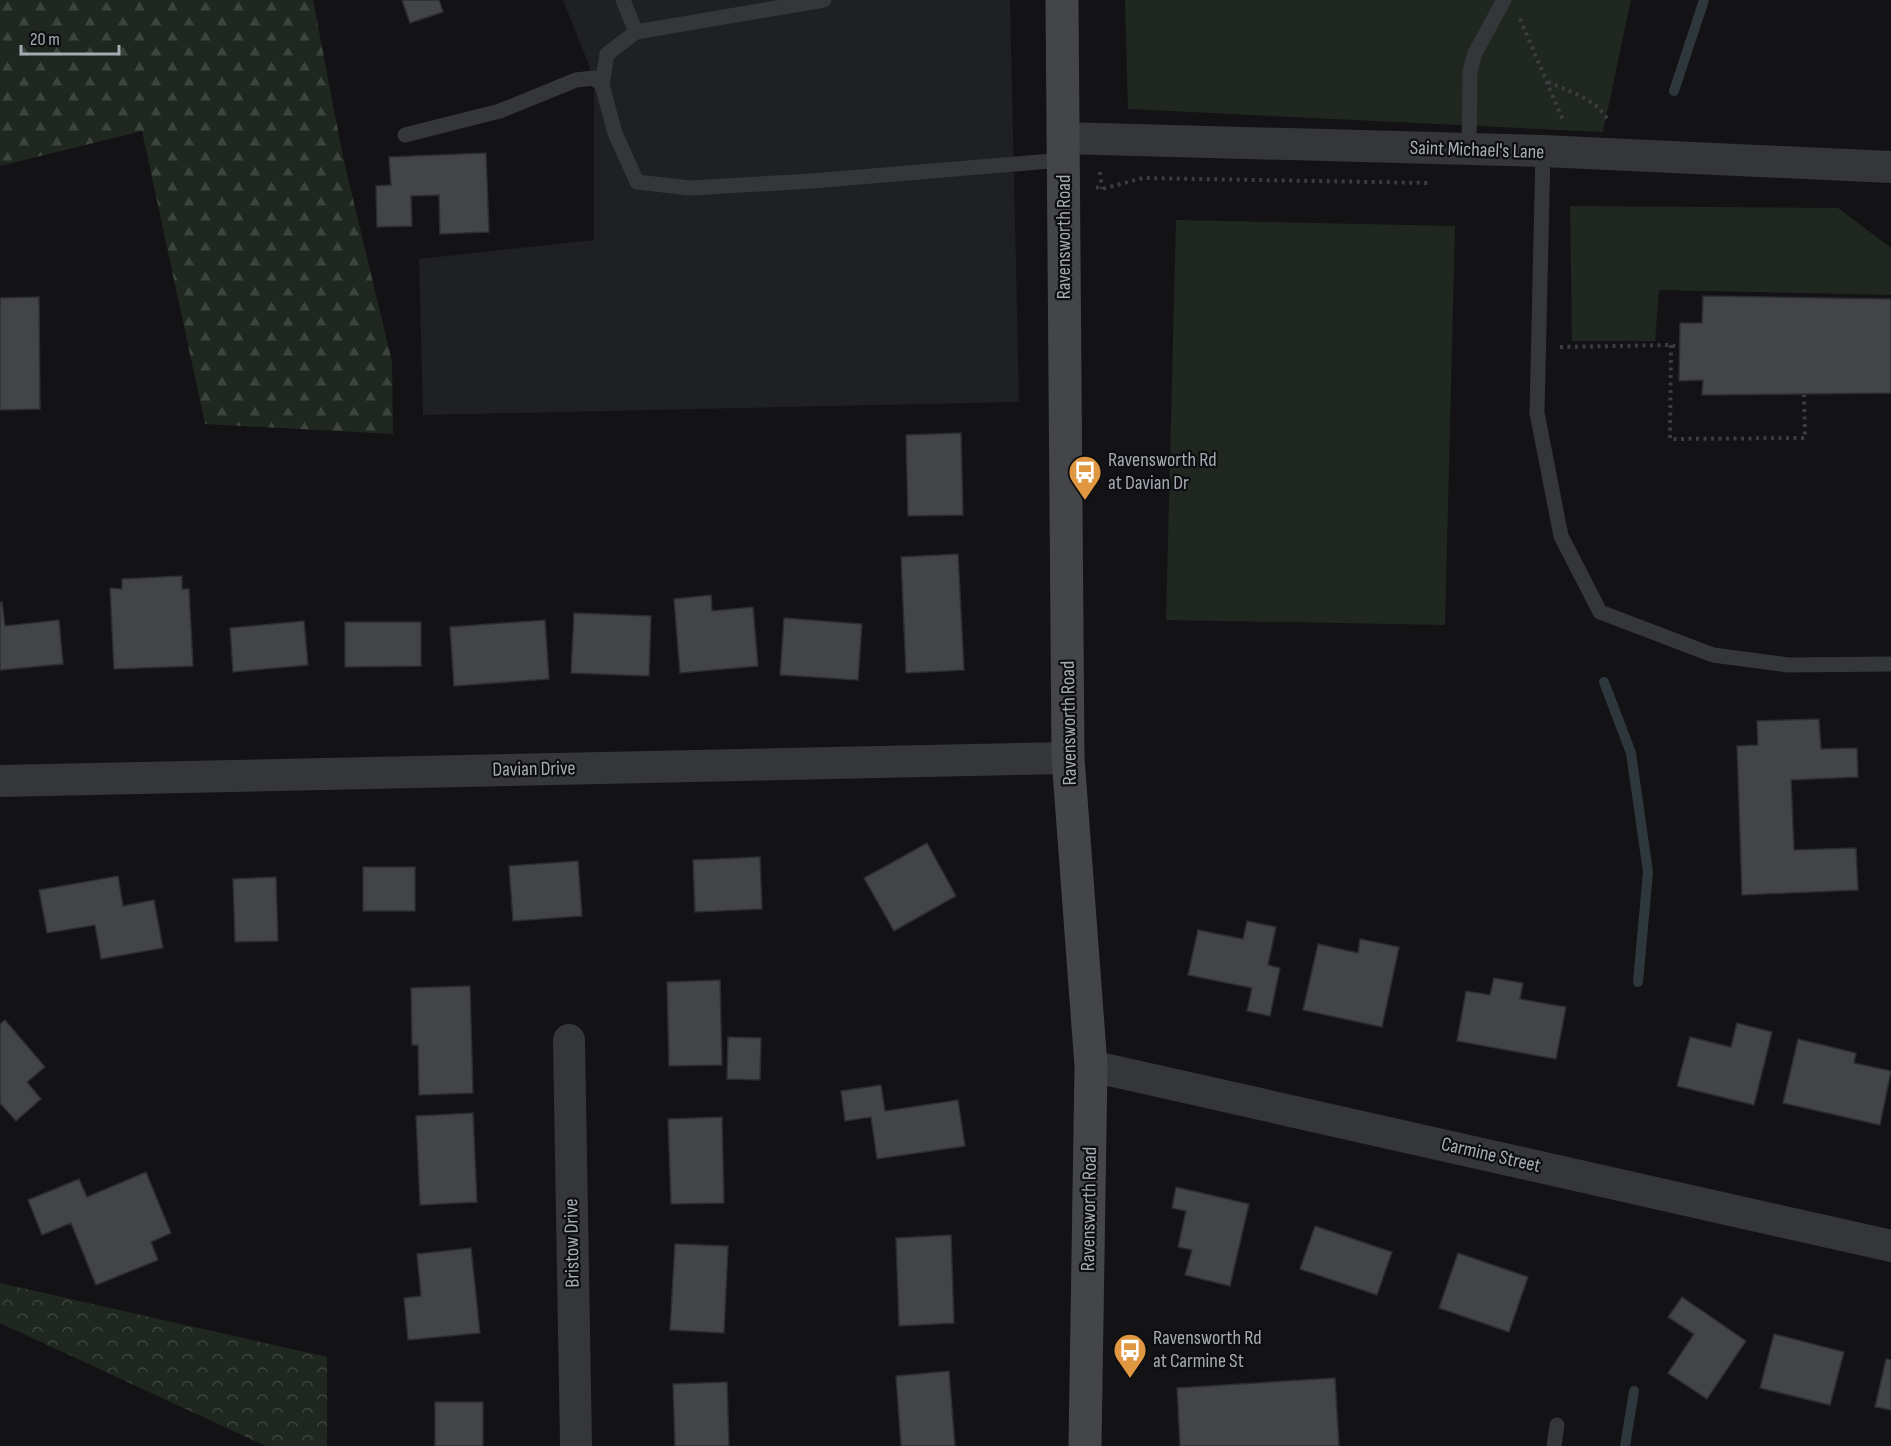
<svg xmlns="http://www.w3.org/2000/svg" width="1891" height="1446" font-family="'Sofia Sans Condensed',sans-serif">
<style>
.built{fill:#1f2022}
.grass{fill:#202720}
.forest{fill:url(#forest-firs)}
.park{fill:url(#park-crowns)}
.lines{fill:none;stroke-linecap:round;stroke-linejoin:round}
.stream{stroke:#2e373c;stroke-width:10}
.building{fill:#424448;stroke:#2d2e30;stroke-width:1.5}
.path{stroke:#3b3d40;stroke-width:4;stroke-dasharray:3 4.5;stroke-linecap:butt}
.service{stroke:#353639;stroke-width:15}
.minor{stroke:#353639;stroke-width:32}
.secondary{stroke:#434549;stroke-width:33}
.labels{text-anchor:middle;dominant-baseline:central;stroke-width:4.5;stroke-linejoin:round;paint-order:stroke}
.street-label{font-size:20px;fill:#a6acb4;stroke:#0e0e10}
.poi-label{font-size:20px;fill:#a6acb4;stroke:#0e0e10;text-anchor:start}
</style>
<defs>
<pattern id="forest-firs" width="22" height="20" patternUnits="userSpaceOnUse" patternTransform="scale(1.5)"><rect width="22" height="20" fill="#202720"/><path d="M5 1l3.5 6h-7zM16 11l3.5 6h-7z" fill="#3d443e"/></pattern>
<pattern id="park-crowns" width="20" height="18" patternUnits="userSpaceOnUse" patternTransform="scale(1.5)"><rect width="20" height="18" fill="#202720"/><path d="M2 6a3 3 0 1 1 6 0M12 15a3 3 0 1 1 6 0" fill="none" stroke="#3d443e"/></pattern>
</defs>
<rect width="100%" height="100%" fill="#131315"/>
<!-- built -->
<path class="built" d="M563 0H1010L1019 402 423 415 419 259 594 240V78Z"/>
<!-- grass -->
<path class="grass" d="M1125 0H1631L1603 132 1128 109Z
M1570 206 1838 208 1891 248V295L1659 290 1655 341H1572Z
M1176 220 1455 226 1445 625 1166 620Z"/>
<!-- forest -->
<path class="forest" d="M0 0H313L343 157 392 362 393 434 205 424 142 131 0 166Z"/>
<!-- park -->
<path class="park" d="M0 1283 327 1357V1446H266L0 1323Z"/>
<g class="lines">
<!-- stream -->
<path class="stream" d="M1674 91 1704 0
M1604 682 1631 753 1648 872 1638 982
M1625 1446 1634 1391"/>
</g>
<!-- building -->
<path class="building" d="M402 0H439L443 12 410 23Z
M486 153 489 232 440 234 439 195 411 196 412 226 377 227 376 186 391 185 389 157Z
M1703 296 1891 299V393L1702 395 1703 380 1679 381 1680 323H1702Z
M39 297 40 409 0 410V298Z
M961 433 963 515 908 516 906 435Z
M958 554 964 670 906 673 901 557Z
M182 576V589H189L193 666 114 669 110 588 122 589V579Z
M711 595 712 611 753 607 758 666 680 673 674 599Z
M0 602H2L5 626 59 620 63 664 0 670Z
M574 613 651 616 649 676 571 673Z
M784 618 862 624 858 680 780 675Z
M545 620 549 679 454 686 450 627Z
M304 621 308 665 233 672 230 628Z
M345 622H421V666L345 667Z
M1819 719 1821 749 1857 748 1858 777 1791 780 1794 850 1856 848 1858 890 1742 895 1737 746 1758 745 1757 721Z
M927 843 956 896 894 931 864 878Z
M760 857 762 909 695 912 693 860Z
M578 861 582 916 513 921 509 866Z
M363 867H415V911H363Z
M118 876 123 906 154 900 163 948 101 959 95 925 47 933 39 890Z
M276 877 278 941 235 942 233 879Z
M1247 921 1276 927 1268 965 1280 968 1270 1016 1247 1011 1252 988 1188 975 1198 930 1243 939Z
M1360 939 1399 947 1382 1027 1303 1010 1318 944 1358 953Z
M1494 978 1523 983 1520 999 1566 1007 1556 1059 1457 1041 1466 991 1490 995Z
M720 980 722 1065 669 1066 667 982Z
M470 986 473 1093 419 1095 418 1045H412L411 988Z
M5 1020 45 1067 27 1082 41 1099 16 1121 0 1103V1024Z
M1737 1023 1772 1032 1754 1105 1677 1086 1690 1037 1731 1047Z
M728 1037 761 1038 760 1080 727 1079Z
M1798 1039 1856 1053 1854 1063 1891 1071 1880 1125 1783 1103Z
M881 1085 885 1111 958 1100 965 1146 877 1159 871 1117 845 1121 841 1091Z
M473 1113 477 1202 420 1205 416 1116Z
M722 1117 724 1203 671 1204 668 1119Z
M146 1172 171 1233 151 1242 158 1260 96 1285 71 1223 42 1235 28 1200 79 1179 87 1197Z
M1176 1187 1249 1204 1230 1286 1185 1275 1192 1250 1178 1247 1186 1211 1172 1208Z
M1315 1226 1392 1252 1377 1295 1300 1269Z
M951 1235 954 1323 899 1326 896 1238Z
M675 1244 728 1246 724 1333 670 1330Z
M471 1248 480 1333 408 1340 404 1298 421 1296 417 1254Z
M1458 1253 1528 1277 1509 1332 1439 1308Z
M1682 1297 1746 1341 1707 1399 1668 1373 1694 1334 1668 1317Z
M1774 1334 1844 1352 1830 1405 1760 1388Z
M1886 1359 1891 1360V1410L1875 1407Z
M949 1371 955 1446H901L896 1376Z
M1335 1378 1339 1446H1180L1177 1388Z
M727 1382 729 1446H675L673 1384Z
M435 1402H483V1446H435Z"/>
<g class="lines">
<!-- path -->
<path class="path" d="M1520 19 1563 120
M1548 82C1568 91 1599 100 1608 121
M1100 172 1102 189
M1096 187 1102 189 1143 178 1428 183
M1671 345 1670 439 1805 438 1804 395
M1560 347 1671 345 1679 347"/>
<!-- service -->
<path class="service" d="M623 0 636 32 824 0
M636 32 607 54 602 85 615 133 637 182 690 188 812 181 1063 160
M405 135 500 111 576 80 594 78 602 85
M1469 150 1470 71 1475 53 1504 0
M1543 151 1537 413 1561 536 1600 612 1713 655 1788 665 1891 664
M1554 1446 1557 1425"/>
<!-- minor -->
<path class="minor" d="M1063 138 1543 151 1891 167
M0 781 1068 758
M569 1040 576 1446
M1091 1066 1891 1246"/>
<!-- secondary -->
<path class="secondary" d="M1062 0 1068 758 1091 1066 1085 1446"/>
</g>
<!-- icons -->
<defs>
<symbol id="bus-pin" viewBox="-11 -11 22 30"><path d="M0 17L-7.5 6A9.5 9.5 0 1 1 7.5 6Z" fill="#df9741" stroke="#0e0e10"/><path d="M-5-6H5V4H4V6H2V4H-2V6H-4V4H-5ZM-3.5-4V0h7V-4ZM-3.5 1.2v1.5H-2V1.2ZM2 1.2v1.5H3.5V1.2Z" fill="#fff"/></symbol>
</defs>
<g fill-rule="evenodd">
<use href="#bus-pin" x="1066" y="453" width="38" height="52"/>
<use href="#bus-pin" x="1111" y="1331" width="38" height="52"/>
</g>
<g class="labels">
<!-- street labels -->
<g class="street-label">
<text transform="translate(1477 150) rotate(2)">Saint Michael's Lane</text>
<text transform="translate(1064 237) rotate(-90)">Ravensworth Road</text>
<text transform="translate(1069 723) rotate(-91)">Ravensworth Road</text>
<text transform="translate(534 769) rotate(-1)">Davian Drive</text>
<text transform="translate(1491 1155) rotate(13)">Carmine Street</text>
<text transform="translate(1089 1209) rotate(-89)">Ravensworth Road</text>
<text transform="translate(572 1243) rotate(-91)">Bristow Drive</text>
</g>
<!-- poi labels -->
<g class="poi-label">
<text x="1108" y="460">Ravensworth Rd<tspan x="1108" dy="23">at Davian Dr</tspan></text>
<text x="1153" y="1338">Ravensworth Rd<tspan x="1153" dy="23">at Carmine St</tspan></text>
</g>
</g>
<!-- scale -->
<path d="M21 45v9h98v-9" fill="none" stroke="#a6acb4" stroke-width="3"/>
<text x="30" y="45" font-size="18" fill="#a6acb4" stroke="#0e0e10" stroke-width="4.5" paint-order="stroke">20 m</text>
</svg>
